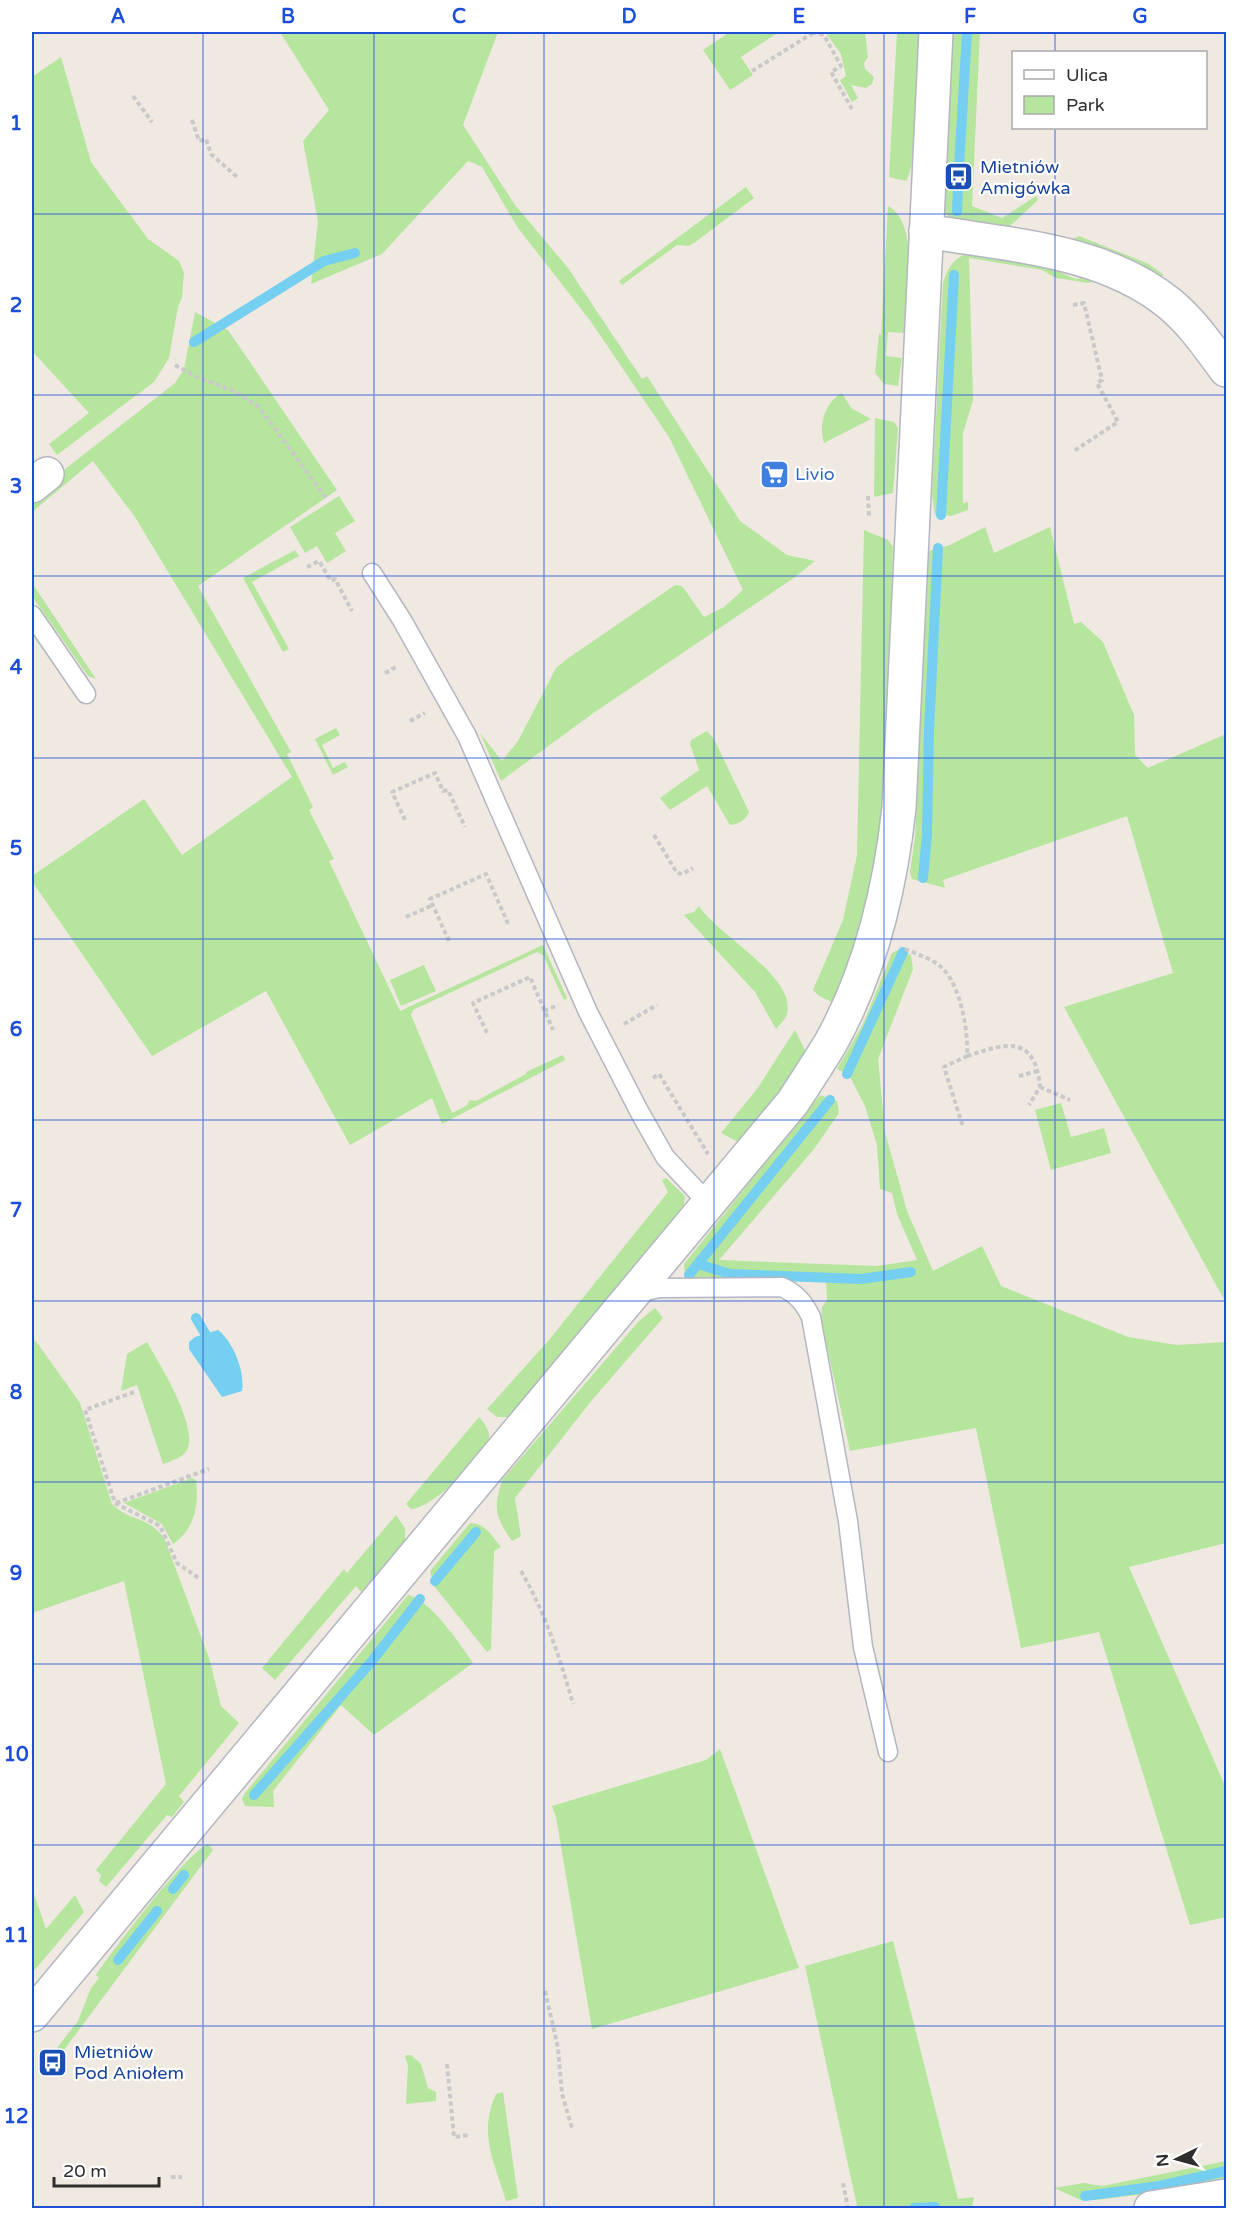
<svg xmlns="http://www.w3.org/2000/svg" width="1258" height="2240" font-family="'Varela Round',sans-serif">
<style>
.green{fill:#b6e59e}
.water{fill:#75cff0}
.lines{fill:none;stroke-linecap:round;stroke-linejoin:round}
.stream{stroke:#75cff0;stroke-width:10}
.service-casing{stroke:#b4b7c1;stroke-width:21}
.minor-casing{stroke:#b4b7c1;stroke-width:36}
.tertiary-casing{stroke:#b4b7c1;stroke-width:36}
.path{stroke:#c9c9c9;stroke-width:4;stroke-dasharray:4.5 3;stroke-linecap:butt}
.service{stroke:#fff;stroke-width:18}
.minor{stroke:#fff;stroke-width:33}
.tertiary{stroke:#fff;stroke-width:33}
.grid{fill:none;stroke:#1d4ed8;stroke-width:1.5;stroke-opacity:0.55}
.labels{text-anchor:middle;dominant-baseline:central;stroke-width:4.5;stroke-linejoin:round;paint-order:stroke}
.transit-label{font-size:18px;fill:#164399;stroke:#fff;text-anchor:start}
.shop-label{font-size:18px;fill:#366cbe;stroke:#fff;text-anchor:start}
.neatline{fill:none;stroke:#1d4ed8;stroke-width:2}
.grid-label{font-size:20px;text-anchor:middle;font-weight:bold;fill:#1d4ed8}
</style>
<rect width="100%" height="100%" fill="#efe9e1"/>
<!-- green -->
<path class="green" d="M280 32H498L463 125 515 205 568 268 642 379 647 376 740 521 787 555 815 561 795 577 592 714 501 781 480 733 502 761 518 741 556 668 567 659 675 585 682 586 704 617 724 607 743 590 669 437 589 319 518 228 482 167 468 161 382 254 311 284 318 221 303 141 329 110Z
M730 32H779L741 57 753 75 730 90 703 50Z
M825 32H865L868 57 864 63 865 69 874 77 872 84 866 88 851 85 858 98 852 102 840 80 846 76 841 54Z
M897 32H920C919 65 921 157 906 181L889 177Z
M953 32H980L972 206 1002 218 1036 196 1038 200 1008 228 957 224 944 212 945 187 963 188 965 167 946 166Z
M61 57 91 162 148 239 179 261 184 273 182 297 178 307 169 358 154 382 57 455 49 444 89 413 32 351V77Z
M746 187 754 198 694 243 688 246 677 245 622 285 619 281Z
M888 206C921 223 906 301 904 333L888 332 886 356 902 358 898 386 884 384 875 373 879 333 881 335Z
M1079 236 1149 264 1164 275 1157 279 1064 243Z
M980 251 1041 264 1076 279C1082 278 1089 274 1094 275 1144 277 1200 347 1226 385V391C1190 343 1158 305 1103 279L1088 283 1056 278 1042 270 969 258 973 400 963 433V503L968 502V510L951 516 935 515 932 495 943 283C949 263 958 253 980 251Z
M195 312 228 330 337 490 198 586 291 752 287 754 313 807 309 810 334 859 329 861 400 1011 543 945 567 998 564 1000 543 955 537 952 413 1010 411 1015 452 1113 466 1106 470 1100 476 1101 526 1074V1072L563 1055 565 1060 442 1124 432 1098 350 1145 266 991 152 1056 32 881V876L144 799 182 855 292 777 135 517 93 461 32 512V495L175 383 184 369Z
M842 393 851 408 871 419 824 443C818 425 825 402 842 393Z
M875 418 894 422 898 428 893 493 874 497Z
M339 496 355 521 335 533 346 551 327 563 317 546 305 553 290 527Z
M985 527 994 553 1050 527 1074 624 1081 622 1103 642 1134 715 1135 755 1148 768 1226 734V1303L1064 1007 1173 973 1127 816 943 880 945 888 912 879 910 872 915 837 929 551 950 545Z
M864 530 888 540 893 547C891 602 889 657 887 712 884 811 879 913 832 1002L819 996 813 990 843 920 857 855Z
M295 550 299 556 252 582 289 649 283 652 243 578Z
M32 583 96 679 88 676 32 596Z
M336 728 340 735 322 745 333 768 345 762 348 767 333 775 315 739Z
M707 731 714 739 749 812C746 820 739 824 730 825L707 786 670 810 660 798 699 770 690 744 691 740Z
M699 906C717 935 797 977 787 1014 786 1019 779 1025 776 1029L755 992 684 915 694 912Z
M898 950 911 955 913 969 878 1059 885 1132 907 1211 933 1271 982 1246 1001 1286 1128 1337 1177 1345 1226 1342V1543L1129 1567 1226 1788V1917L1190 1925 1099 1632 1021 1648 976 1428 850 1451 821 1320 822 1307 827 1300 826 1282 690 1280 685 1276 684 1264 820 1095 837 1101 839 1113 814 1149 719 1260 877 1266 917 1260 897 1214 892 1193 880 1189 877 1145 865 1106 849 1075 837 1069 863 1024 892 953Z
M424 965 436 991 401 1006 390 980Z
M795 1030 807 1054 795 1074 740 1143 721 1133 757 1089Z
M1061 1103 1071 1137 1104 1128 1111 1153 1051 1170 1035 1110Z
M666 1178 685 1196 684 1205 510 1417H497L487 1409 549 1340 668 1192 662 1180Z
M655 1308 663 1318 592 1400 515 1498 521 1536 512 1541C495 1516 493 1510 502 1480L639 1321Z
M32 1338 38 1344 80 1403 112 1504C130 1522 150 1516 165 1540L210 1661 221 1706 239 1723 179 1796 184 1802 172 1817 167 1815 106 1887 99 1881 101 1875 96 1870 166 1784 124 1581 32 1613Z
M147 1342C159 1363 199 1427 187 1450 182 1458 171 1461 163 1464L137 1385 121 1391 127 1354Z
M479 1417C484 1422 490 1431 489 1438 486 1457 430 1510 411 1509L406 1504Z
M192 1478 196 1480C199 1505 195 1529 173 1544L162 1524 124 1503Z
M396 1515 405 1528V1542L361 1592 356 1586 275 1680 262 1668 344 1569 347 1573Z
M470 1523C485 1523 492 1536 501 1547L494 1551 491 1649 487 1652 434 1586 430 1571Z
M408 1595C431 1600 459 1643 473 1663L374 1735 341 1705 273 1791 274 1807 245 1806 242 1799 245 1793Z
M720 1749 799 1968 592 2029 556 1817 552 1806 706 1760Z
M208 1844 213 1850 61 2054 56 2049 78 2021 91 1988 99 1978 96 1975C113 1950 185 1854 208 1844Z
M32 1888 46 1929 75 1895 84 1912 32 1973Z
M893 1941 958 2199 974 2197 972 2208H851V2206H857L805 1966Z
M407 2055H411L421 2064 428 2088 436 2092V2101L406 2104 408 2065 405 2057Z
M503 2092 518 2198 506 2201C494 2161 478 2134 496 2094Z
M1226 2161V2178L1162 2192 1096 2200H1081L1054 2188 1084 2183 1102 2186Z"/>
<!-- water -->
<path class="water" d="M218 1330C234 1343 245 1372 242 1391L222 1397 189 1349V1342L195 1337Z"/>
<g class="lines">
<!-- stream -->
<path class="stream" d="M959 167 967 32
M957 211 958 188
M194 342 324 261 355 253
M941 515 954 275
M923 878 927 834 929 731 938 548
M847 1074 903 952
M698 1264 730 1274 861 1279 911 1272
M689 1275 830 1100
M196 1318 206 1335
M435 1581 476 1532
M254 1795 372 1661 420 1599
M173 1889 184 1875
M118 1960 157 1911
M1085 2196 1159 2186 1226 2171
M914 2208 935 2207"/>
<defs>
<path id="service" d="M372 573 402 620 467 736 588 1012 639 1111 665 1157 709 1204
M32 615 86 694
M636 1293 660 1288 782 1287C797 1294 804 1303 811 1317L848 1521 863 1647 888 1752"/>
<path id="minor" d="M926 231C1007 245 1103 249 1170 304 1192 322 1209 347 1226 370
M32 486 47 474
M1151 2208 1226 2196"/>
<path id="tertiary" d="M32 2015 793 1102C805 1083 818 1064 830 1044 871 971 890 890 899 808L936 32"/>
</defs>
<!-- service casing -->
<use href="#service" class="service-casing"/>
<!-- minor casing -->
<use href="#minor" class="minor-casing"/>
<!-- tertiary casing -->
<use href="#tertiary" class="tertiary-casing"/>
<!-- path -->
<path class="path" d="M812 32 824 35 841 66 831 72 852 109
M752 71 813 33
M133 96 152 122
M192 120 199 141 206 139 211 154 237 177
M1073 305 1084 303 1102 380 1097 383 1118 422 1074 451
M175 365 197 377 234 391 259 407 326 498
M868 496 869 516
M307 567 319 561 331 581 335 579 352 611
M385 673 398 666
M410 721 425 713
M405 820 392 792 435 773 443 791 448 790 465 827
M654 835 677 873 682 874 693 868
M406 917 433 905
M449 941 430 899 486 874 509 926
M905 949C917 954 933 959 942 968 960 984 969 1032 967 1056L944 1067 963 1127
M544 1011 558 1005
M624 1024 657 1005
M487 1033 473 1003 530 977 553 1030
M967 1056C1006 1043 1035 1034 1040 1087L1029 1105
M1019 1076 1037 1071
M653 1078 659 1074 708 1154
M1040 1087 1070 1100
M134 1392 85 1410 115 1503 160 1526 177 1563 200 1579
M116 1503 209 1469
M521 1571C545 1612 560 1658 573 1704
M545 1991 558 2048 562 2094 572 2128
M447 2064 454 2137 470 2135
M171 2177H182
M843 2183 848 2208"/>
<!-- service -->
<use href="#service" class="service"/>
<!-- minor -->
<use href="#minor" class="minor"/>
<!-- tertiary -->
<use href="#tertiary" class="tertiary"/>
</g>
<!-- grid -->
<path class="grid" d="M203 32V2208M374 32V2208M544 32V2208M714 32V2208M884 32V2208M1055 32V52M1055 128V2208M32 214H1226M32 395H1226M32 576H1226M32 758H1226M32 939H1226M32 1120H1226M32 1301H1226M32 1482H1226M32 1664H1226M32 1845H1226M32 2026H1226"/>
<!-- icons -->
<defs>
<symbol id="bus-square" viewBox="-11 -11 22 22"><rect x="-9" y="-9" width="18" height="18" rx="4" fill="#1a4fb4" stroke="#fff"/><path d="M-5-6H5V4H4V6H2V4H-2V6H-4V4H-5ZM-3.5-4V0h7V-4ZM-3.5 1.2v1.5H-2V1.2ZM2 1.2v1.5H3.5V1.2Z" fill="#fff"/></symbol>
<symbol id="supermarket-square" viewBox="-11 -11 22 22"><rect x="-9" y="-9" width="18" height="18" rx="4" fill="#3f7fe0" stroke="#fff"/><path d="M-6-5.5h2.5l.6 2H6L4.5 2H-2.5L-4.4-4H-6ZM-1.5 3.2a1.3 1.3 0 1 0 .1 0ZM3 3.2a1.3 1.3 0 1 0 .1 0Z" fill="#fff"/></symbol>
</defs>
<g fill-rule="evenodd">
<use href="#bus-square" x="942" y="160" width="33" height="33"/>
<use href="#supermarket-square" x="758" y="458" width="33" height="33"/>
<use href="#bus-square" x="36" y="2046" width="33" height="33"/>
</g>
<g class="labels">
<!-- transit labels -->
<g class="transit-label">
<text x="980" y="167">Mietniów<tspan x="980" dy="21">Amigówka</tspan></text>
<text x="74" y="2052">Mietniów<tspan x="74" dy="21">Pod Aniołem</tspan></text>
</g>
<!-- shop labels -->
<g class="shop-label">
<text x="795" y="474">Livio</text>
</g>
</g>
<!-- border -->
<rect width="1258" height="2240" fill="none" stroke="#ffffff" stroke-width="66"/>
<!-- legend -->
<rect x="1012" y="51" width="195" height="78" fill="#ffffff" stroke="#ababab" stroke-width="1.5"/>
<rect x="1024" y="70" width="30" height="9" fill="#ffffff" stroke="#ababab" stroke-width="1.5"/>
<text x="1066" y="81" font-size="18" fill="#2e2e2e">Ulica</text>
<rect x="1024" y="96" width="30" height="18" fill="#b6e59e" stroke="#ababab" stroke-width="1.5"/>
<text x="1066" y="111" font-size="18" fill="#2e2e2e">Park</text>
<!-- north arrow -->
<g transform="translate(1177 2159) rotate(265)" stroke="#ffffff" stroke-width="4.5" paint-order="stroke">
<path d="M0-4.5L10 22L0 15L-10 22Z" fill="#2e2e2e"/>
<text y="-9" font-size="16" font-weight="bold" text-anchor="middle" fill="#2e2e2e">N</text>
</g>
<!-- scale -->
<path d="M54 2177v9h105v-9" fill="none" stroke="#2e2e2e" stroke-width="3"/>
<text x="63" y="2177" font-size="18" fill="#2e2e2e" stroke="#ffffff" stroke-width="4.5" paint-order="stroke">20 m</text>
<rect x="33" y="33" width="1192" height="2174" class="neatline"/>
<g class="grid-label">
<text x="118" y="23">A</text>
<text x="288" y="23">B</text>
<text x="459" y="23">C</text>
<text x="629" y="23">D</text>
<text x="799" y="23">E</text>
<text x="970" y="23">F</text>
<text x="1140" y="23">G</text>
<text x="16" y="130">1</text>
<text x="16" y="312">2</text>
<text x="16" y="493">3</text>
<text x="16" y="674">4</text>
<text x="16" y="855">5</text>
<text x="16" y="1036">6</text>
<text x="16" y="1217">7</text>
<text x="16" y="1399">8</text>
<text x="16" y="1580">9</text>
<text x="16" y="1761">10</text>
<text x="16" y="1942">11</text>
<text x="16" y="2123">12</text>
</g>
</svg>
